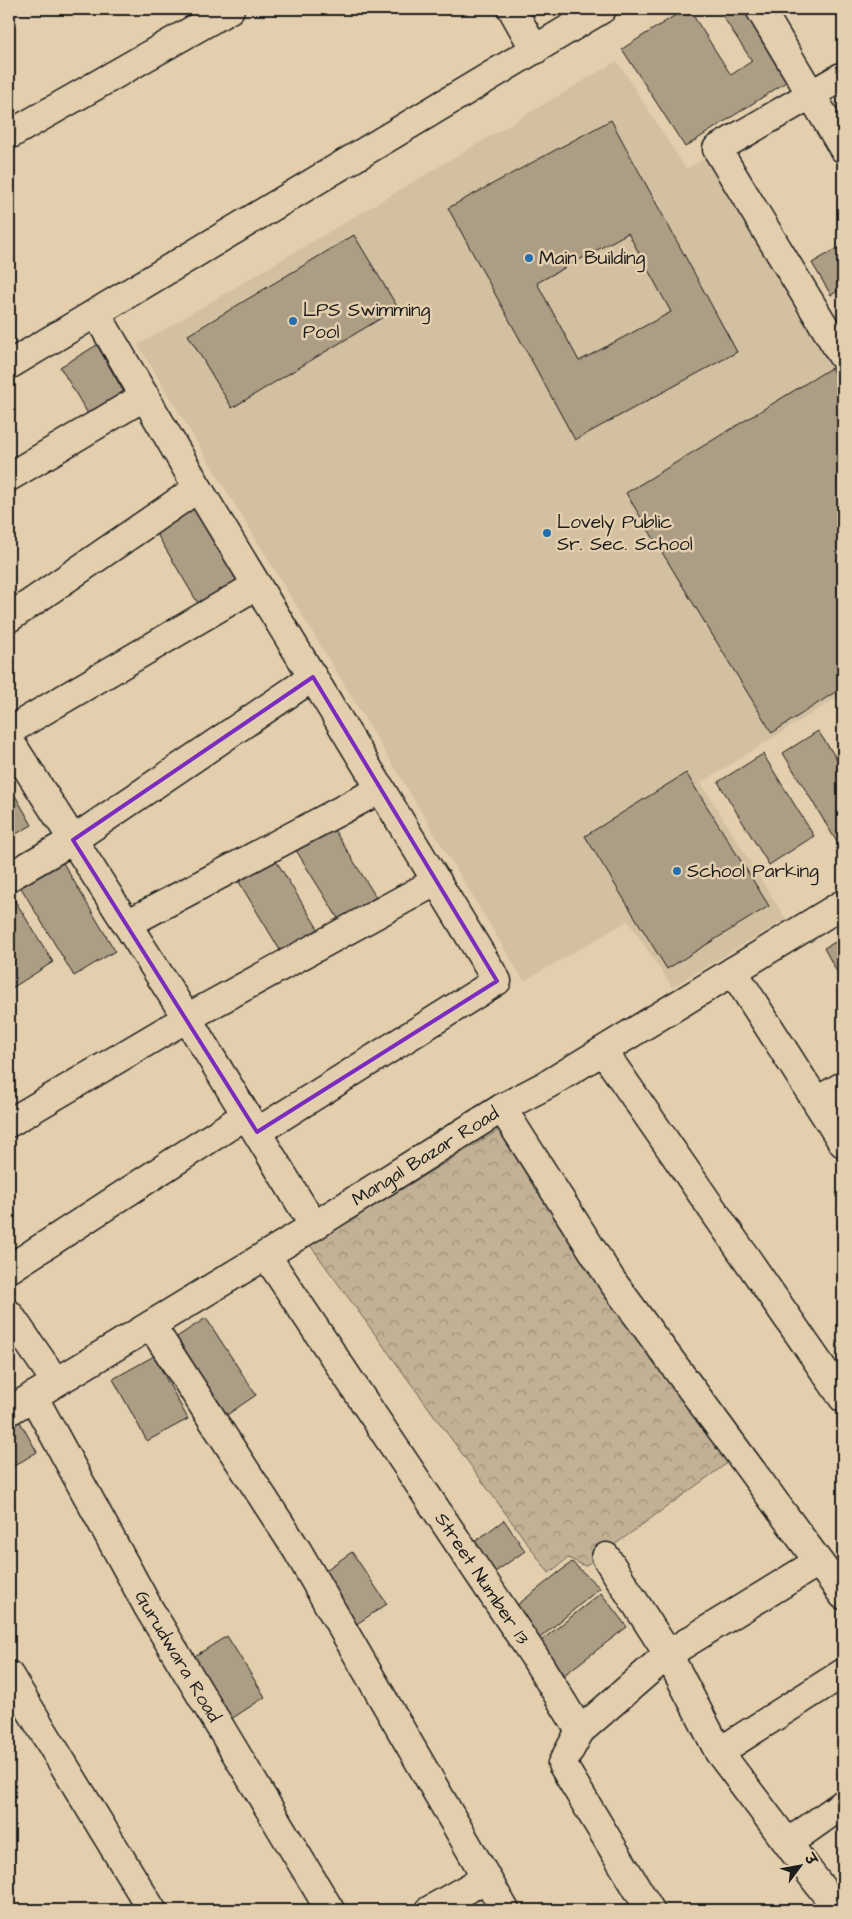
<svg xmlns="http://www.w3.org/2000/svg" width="852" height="1919" font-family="'Architects Daughter','Playpen Sans Deva',sans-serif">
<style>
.built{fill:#d2c0a1}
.park{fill:url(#park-crowns);stroke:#6f6658}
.building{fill:#ac9d85;stroke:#1c1c1c;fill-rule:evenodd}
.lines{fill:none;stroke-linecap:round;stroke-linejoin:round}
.street-casing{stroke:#1c1c1c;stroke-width:31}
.street{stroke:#e3cfad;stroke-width:28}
.marked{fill:none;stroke:#7b2cbf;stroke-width:4;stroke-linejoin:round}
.poi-dot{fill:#1f6fb2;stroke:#e3cfad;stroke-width:2}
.labels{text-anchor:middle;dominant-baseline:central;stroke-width:5;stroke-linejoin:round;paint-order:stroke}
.poi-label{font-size:19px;fill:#1c1c1c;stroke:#e3cfad;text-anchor:start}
.street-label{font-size:19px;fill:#1c1c1c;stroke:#e3cfad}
</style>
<defs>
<pattern id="park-crowns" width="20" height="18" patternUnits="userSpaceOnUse" patternTransform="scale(1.25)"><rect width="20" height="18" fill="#c2b195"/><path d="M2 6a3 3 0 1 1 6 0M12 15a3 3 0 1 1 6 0" fill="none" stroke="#9d8f79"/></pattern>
</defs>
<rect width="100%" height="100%" fill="#e3cfad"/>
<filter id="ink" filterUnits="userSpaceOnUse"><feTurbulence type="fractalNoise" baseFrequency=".02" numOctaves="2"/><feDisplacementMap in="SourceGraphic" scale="10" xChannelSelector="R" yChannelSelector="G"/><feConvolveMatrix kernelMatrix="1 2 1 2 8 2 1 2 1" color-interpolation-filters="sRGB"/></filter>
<g filter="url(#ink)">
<!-- built -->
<path class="built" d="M617 61 686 169 712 154 843 371V694L701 783 786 919 672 987 628 921 524 981 138 345Z"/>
<!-- park -->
<path class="park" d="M517 1119 744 1451 585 1566 568 1558 549 1573 310 1245Z"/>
<!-- building -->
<path class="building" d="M685 9H689L731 75 752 61 718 9H755L797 75 685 147 622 49Z
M611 120 737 352 575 440 448 208ZM628 233 671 312 579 361 537 283Z
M354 235 398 308 232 408 188 335Z
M843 245V288L831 295 812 263Z
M97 345 130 403 94 424 60 367Z
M831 368 843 388V687L772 733 626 493Z
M197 506 248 590 205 615 155 531Z
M818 731 843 768V852L783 753Z
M763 754 814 836 769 865 718 782Z
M686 773 769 906 667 969 585 836Z
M9 785 32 825 9 838Z
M328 820 376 897 339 920 291 842Z
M275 859 323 937 286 960 239 882Z
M62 861 115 951 74 976 20 886Z
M9 891 53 962 9 990Z
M843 938V983L824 948Z
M206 1318 256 1395 218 1421 166 1344Z
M154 1356 188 1419 147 1441 113 1379Z
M19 1420 37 1452 9 1469V1425Z
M504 1520 525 1551 495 1572 473 1543Z
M352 1552 387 1604 352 1627 317 1576Z
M572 1562 600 1588 535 1642 511 1610Z
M601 1593 627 1627 564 1675 537 1644Z
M227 1636 265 1697 228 1721 190 1659Z"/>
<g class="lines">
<defs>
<g id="street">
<path d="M512 9 535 50"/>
<path d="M760 9 843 148"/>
<path d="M843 76 717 149 843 357"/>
<path d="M9 135 230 9"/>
<path d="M96 313 198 488 497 981 257 1132"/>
<path d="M9 365 602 9"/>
<path d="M9 477 145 396"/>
<path d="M9 618 198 488"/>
<path d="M9 731 257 585"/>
<path d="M9 740 187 1018 314 1226"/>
<path d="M9 877 73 840 313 677"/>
<path d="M127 924 381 789"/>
<path d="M733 971 843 1143"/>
<path d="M603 1051 843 1398"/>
<path d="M817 1101 843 1086"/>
<path d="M502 1108 612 1281 843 1595"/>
<path d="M9 1123 187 1018 437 881"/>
<path id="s1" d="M266 1255 534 1656 580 1731"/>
<path d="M9 1269 246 1115"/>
<path d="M9 1314 56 1382"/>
<path d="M151 1325 297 1550 505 1910"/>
<path id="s2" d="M33 1396 148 1607 330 1910"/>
<path id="s3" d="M9 1411 314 1226 502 1108 550 1083 843 904"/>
<path d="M606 1557 668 1654 719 1752 838 1910"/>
<path d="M9 1675 152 1910"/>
<path d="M719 1752 843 1673"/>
<path d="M788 1843 843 1804"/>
<path d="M430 1910 486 1878"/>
<path d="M650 1910 562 1764 580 1731 668 1654 818 1562"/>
</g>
</defs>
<!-- street casing -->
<use href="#street" class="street-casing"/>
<!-- street -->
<use href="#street" class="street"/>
</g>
</g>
<!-- marked area -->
<path class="marked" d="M313 677 497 981 257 1132 73 840Z"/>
<!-- markers -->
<g class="poi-dot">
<circle cx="529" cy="258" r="5"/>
<circle cx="293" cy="321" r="5"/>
<circle cx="547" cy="533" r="5"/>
<circle cx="677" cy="871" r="5"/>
</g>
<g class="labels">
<!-- poi labels -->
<g class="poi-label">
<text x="539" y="258">Main Building</text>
<text x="303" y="310">LPS Swimming<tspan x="303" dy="22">Pool</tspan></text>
<text x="557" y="522">Lovely Public<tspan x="557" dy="22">Sr. Sec. School</tspan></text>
<text x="687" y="871">School Parking</text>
</g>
<!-- street labels -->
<g class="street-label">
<text stroke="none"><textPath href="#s3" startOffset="488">Mangal Bazar Road</textPath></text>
<text stroke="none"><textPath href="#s1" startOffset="389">Street Number 13</textPath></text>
<text stroke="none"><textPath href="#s2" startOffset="298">Gurudwara Road</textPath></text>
</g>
</g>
<!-- margin -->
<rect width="852" height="1919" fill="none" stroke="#e3cfad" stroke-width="30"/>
<rect x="15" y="15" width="822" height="1889" fill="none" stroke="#1c1c1c" stroke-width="2" filter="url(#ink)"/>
<!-- north arrow -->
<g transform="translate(800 1866) rotate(58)" stroke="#e3cfad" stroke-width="4" paint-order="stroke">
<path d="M0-4L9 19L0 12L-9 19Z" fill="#1c1c1c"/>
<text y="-8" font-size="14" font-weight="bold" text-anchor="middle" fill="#1c1c1c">उ</text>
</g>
</svg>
